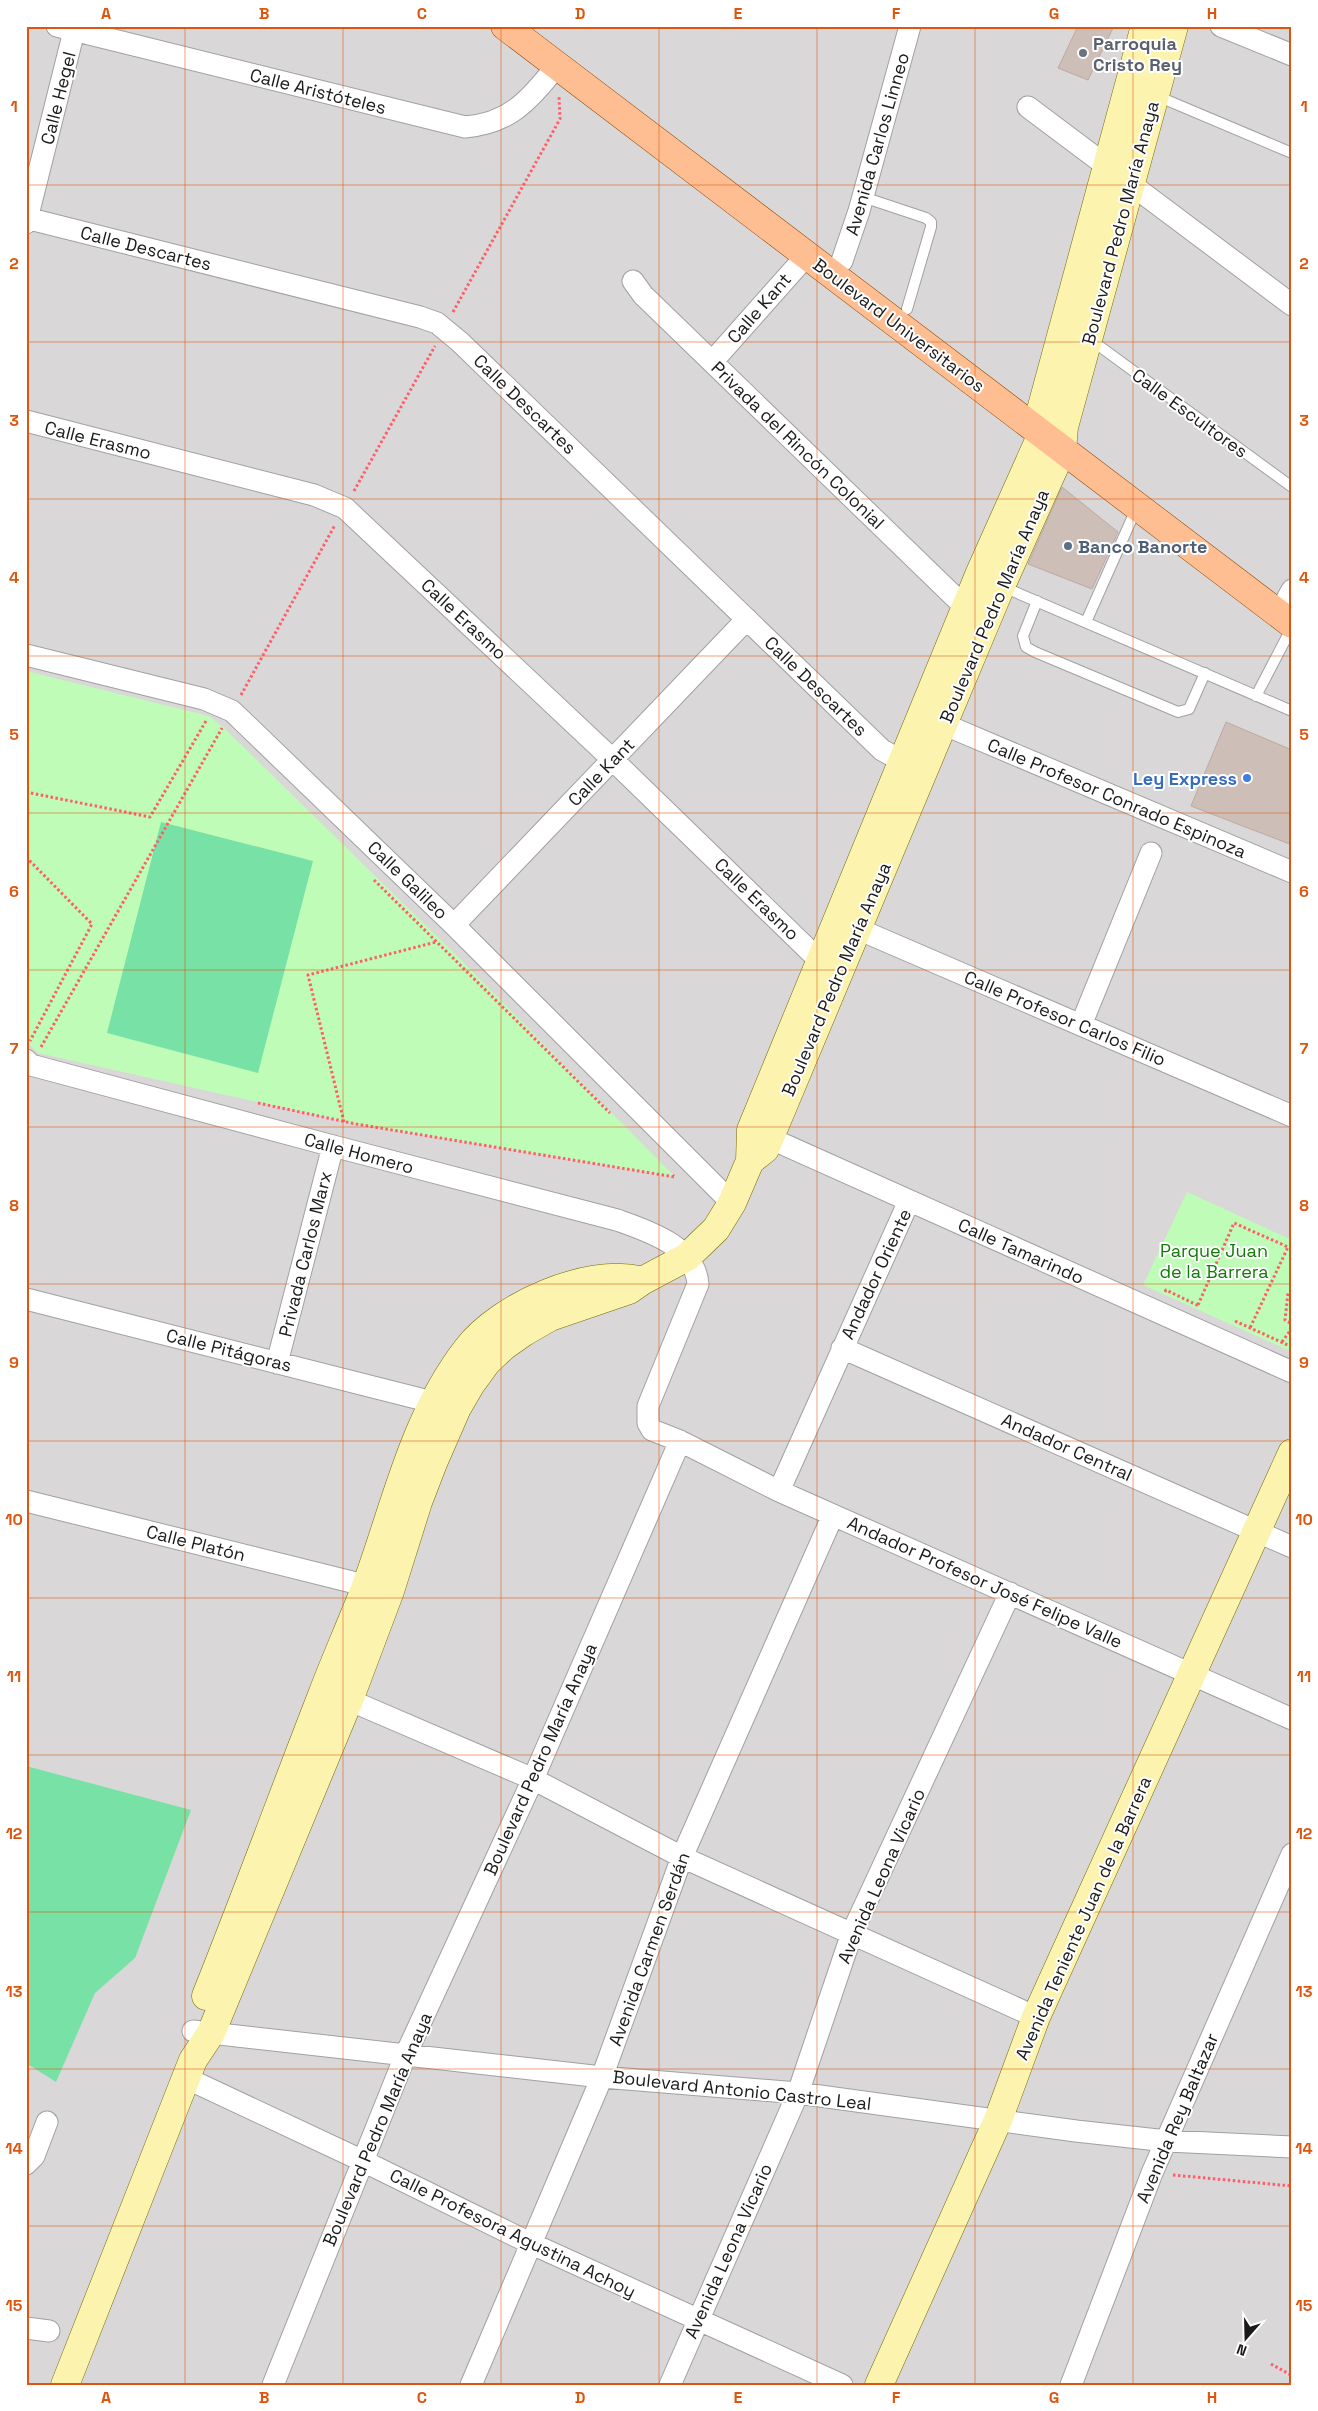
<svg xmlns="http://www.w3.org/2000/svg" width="1318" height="2411" font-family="'Space Grotesk',sans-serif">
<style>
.residential{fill:#d9d7d8}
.park{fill:#befcb7}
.pitch{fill:#78e1a6}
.building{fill:#cdbeb8;stroke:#bfa9a1}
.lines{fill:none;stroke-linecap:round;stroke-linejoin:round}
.lane-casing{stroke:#a1a1a1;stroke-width:12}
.street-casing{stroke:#a1a1a1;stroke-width:23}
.secondary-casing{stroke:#736c00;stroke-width:29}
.primary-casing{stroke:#914800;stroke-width:29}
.path{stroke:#ff5e69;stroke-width:3;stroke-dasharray:2.5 2.5;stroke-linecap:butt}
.lane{stroke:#fff;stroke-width:10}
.street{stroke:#fff;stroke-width:21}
.secondary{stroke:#fcf3ae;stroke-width:28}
.primary{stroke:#ffbd92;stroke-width:28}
.grid{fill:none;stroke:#de560d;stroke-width:1;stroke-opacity:0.55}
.worship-dot{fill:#6b7280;stroke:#fff;stroke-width:2}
.service-dot{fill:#5c6f8a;stroke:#fff;stroke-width:2}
.shop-dot{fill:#3f7fe0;stroke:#fff;stroke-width:2}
.labels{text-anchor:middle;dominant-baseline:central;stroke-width:4;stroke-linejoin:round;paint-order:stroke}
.worship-label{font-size:18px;font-weight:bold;fill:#5b616d;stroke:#fff;text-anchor:start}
.street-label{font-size:18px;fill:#1a1a1a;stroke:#fff}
.service-label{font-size:18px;font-weight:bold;fill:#4e5e75;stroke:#fff;text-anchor:start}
.shop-label{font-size:18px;font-weight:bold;fill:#366cbe;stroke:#fff;text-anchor:end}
.park-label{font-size:18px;fill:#107b06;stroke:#fff}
.neatline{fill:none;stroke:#de560d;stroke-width:2}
.grid-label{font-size:16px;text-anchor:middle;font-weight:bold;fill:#de560d}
</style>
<rect width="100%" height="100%" fill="#ede6df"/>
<!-- residential -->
<path class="residential" d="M26 26H1292V2385H26Z"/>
<!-- park -->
<path class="park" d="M26 671 209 716 223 727 456 955 675 1177 356 1124 38 1053 26 1041Z
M1187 1192 1292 1240V1352L1143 1285Z"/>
<!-- pitch -->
<path class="pitch" d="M161 822 313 861 258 1073 107 1033Z
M26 1766 191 1810 135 1958 95 1993 56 2082 26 2063Z"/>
<!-- building -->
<path class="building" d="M1078 26H1114L1088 80 1058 68Z
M1062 487 1118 532 1092 589 1028 564Z
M1226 722 1292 750V845L1191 806Z"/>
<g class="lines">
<defs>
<path id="lane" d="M1157 96 1292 153
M863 197 926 218 931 222V227L907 309
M1091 340 1292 487
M1001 586 1292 711
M1037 601 1023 636 1026 647 1035 652 1178 712 1189 709 1205 673
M1086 622 1137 507
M1256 696 1292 627"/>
<path id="street" d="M57 26 465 127C512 123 529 99 558 65
M1221 26 1292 55
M1028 107 1292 305
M26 218 420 317 437 323 460 342 882 750 916 769
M26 223 74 31
M842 261 859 211 910 26
M633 281 643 295 965 607
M712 362 807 255
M26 421 314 495 345 508 613 760 820 961
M1287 599 1292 590
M26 655 204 699 232 711 454 925 732 1203
M943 724 1292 872
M844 923 1292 1116
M454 925 747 619
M1081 1025 1151 853
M26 1060 31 1065 333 1146 617 1220C648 1231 695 1246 698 1284L648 1406V1423L652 1430 680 1441 779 1491 1292 1719
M756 1132 1292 1372
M26 1299 448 1406
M842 1348 1292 1547
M277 1363 333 1146
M779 1491 909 1201
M26 1501 380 1589
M334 1696 349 1700 533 1779 682 1857 1036 2017
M193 2031 602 2077 798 2093 1076 2131 1167 2141 1292 2147
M186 2078 363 2161 530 2243 842 2385
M26 2164 34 2156 47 2122
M26 2328 49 2331
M273 2385 406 2054 533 1779 680 1441
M471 2385 602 2077 682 1857 833 1515
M670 2385 798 2093 852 1933 1010 1593
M1071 2385 1152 2173 1292 1854"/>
<path id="secondary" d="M750 1161 765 1149 1001 586 1062 450 1064 427 1174 26
M206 1996C246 1896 283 1795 322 1695 336 1658 352 1623 366 1586 396 1505 413 1419 467 1349 500 1306 586 1268 639 1280
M65 2385 193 2060 211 2033 349 1700 390 1591 418 1502 433 1463 457 1408 471 1384 487 1362 504 1346 524 1332 550 1317 629 1290 642 1281 687 1257 716 1229 732 1203 750 1161 751 1130 979 575 1042 434 1041 410 1145 26
M879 2385 998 2120 1036 2017 1292 1453"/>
<path id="primary" d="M505 26 1292 624"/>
</defs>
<!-- lane casing -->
<use href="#lane" class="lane-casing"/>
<!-- street casing -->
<use href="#street" class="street-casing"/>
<!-- secondary casing -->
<use href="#secondary" class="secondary-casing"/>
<!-- primary casing -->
<use href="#primary" class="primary-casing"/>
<!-- path -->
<path class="path" d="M453 312 560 119 559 96
M354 491 435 346
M241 695 335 525
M26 792 150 817 206 721
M26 857 92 924 30 1041
M374 880 610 1113
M41 1047 222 728
M258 1103 356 1124 675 1177 673 1175
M344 1122 308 975 436 942
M1292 1291 1288 1293 1285 1320 1292 1324
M1165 1292 1166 1290 1199 1306
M1198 1305 1234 1223 1288 1247 1250 1328
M1235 1321 1292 1347
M1282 1342 1292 1328
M1173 2175 1292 2186
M1271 2364 1291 2375"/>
<!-- lane -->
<use href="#lane" class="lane"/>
<!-- street -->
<use href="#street" class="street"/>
<!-- secondary -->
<use href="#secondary" class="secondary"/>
<!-- primary -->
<use href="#primary" class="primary"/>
</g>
<!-- grid -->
<path class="grid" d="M185 26V2385M343 26V2385M501 26V2385M659 26V2385M817 26V2385M975 26V2385M1133 26V2385M26 185H1292M26 342H1292M26 499H1292M26 656H1292M26 813H1292M26 970H1292M26 1127H1292M26 1284H1292M26 1441H1292M26 1598H1292M26 1755H1292M26 1912H1292M26 2069H1292M26 2226H1292"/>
<!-- markers -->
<circle class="worship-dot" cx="1083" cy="53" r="5"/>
<circle class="service-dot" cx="1068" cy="546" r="5"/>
<circle class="shop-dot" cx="1247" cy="778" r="5"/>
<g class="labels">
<!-- worship labels -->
<g class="worship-label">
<text x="1093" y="43">Parroquia<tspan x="1093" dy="21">Cristo Rey</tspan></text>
</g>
<!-- street labels -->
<g class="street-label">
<text transform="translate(318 91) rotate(14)">Calle Aristóteles</text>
<text transform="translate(58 98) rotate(-76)">Calle Hegel</text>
<text transform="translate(877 144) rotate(-74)">Avenida Carlos Linneo</text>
<text transform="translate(1120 223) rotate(-75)">Boulevard Pedro María Anaya</text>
<text transform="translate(146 248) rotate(14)">Calle Descartes</text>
<text transform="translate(759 308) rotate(-49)">Calle Kant</text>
<text transform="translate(899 325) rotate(37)">Boulevard Universitarios</text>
<text transform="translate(525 404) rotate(44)">Calle Descartes</text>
<text transform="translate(1190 413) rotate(36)">Calle Escultores</text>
<text transform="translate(98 440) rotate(14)">Calle Erasmo</text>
<text transform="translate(798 445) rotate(44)">Privada del Rincón Colonial</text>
<text transform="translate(994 606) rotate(-67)">Boulevard Pedro María Anaya</text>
<text transform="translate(464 619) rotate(43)">Calle Erasmo</text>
<text transform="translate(816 686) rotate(44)">Calle Descartes</text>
<text transform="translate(601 772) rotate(-46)">Calle Kant</text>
<text transform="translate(1117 798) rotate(23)">Calle Profesor Conrado Espinoza</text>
<text transform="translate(408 880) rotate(44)">Calle Galileo</text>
<text transform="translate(757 899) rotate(44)">Calle Erasmo</text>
<text transform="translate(836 979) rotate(-67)">Boulevard Pedro María Anaya</text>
<text transform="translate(1065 1018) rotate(23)">Calle Profesor Carlos Filio</text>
<text transform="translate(359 1153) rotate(15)">Calle Homero</text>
<text transform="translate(1021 1251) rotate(24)">Calle Tamarindo</text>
<text transform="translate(305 1254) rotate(-76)">Privada Carlos Marx</text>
<text transform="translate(876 1274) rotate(-65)">Andador Oriente</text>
<text transform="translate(229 1350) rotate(14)">Calle Pitágoras</text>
<text transform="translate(1067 1447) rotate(24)">Andador Central</text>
<text transform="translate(196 1543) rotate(14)">Calle Platón</text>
<text transform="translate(985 1582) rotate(24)">Andador Profesor José Felipe Valle</text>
<text transform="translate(540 1759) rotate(-66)">Boulevard Pedro María Anaya</text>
<text transform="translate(881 1876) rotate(-66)">Avenida Leona Vicario</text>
<text transform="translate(1083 1918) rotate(-66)">Avenida Teniente Juan de la Barrera</text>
<text transform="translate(649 1949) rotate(-70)">Avenida Carmen Serdán</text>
<text transform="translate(742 2090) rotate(6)">Boulevard Antonio Castro Leal</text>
<text transform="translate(1177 2118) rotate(-67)">Avenida Rey Baltazar</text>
<text transform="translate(377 2129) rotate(-67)">Boulevard Pedro María Anaya</text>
<text transform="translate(513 2233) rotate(26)">Calle Profesora Agustina Achoy</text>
<text transform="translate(728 2251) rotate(-66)">Avenida Leona Vicario</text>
</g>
<!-- service labels -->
<g class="service-label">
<text x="1078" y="546">Banco Banorte</text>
</g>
<!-- shop labels -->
<g class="shop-label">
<text x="1237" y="778">Ley Express</text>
</g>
<!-- park labels -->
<g class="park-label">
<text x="1214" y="1250">Parque Juan<tspan x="1214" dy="21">de la Barrera</tspan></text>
</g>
</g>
<!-- border -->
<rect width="1318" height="2411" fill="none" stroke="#ffffff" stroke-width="55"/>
<!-- north arrow -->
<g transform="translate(1246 2338) rotate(200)" stroke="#ffffff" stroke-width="4" paint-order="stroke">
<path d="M0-4L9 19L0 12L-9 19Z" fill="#1a1a1a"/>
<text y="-8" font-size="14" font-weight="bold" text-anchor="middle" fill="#1a1a1a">N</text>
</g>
<rect x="28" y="28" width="1262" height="2356" class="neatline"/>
<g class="grid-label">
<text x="106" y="19">A</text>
<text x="264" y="19">B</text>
<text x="422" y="19">C</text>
<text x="580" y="19">D</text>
<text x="738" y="19">E</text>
<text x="896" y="19">F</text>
<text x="1054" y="19">G</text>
<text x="1212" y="19">H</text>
<text x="14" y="112">1</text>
<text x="1304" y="112">1</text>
<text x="14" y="269">2</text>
<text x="1304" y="269">2</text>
<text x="14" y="426">3</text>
<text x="1304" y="426">3</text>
<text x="14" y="583">4</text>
<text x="1304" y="583">4</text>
<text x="14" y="740">5</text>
<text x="1304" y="740">5</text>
<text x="14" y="897">6</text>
<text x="1304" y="897">6</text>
<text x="14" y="1054">7</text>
<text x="1304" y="1054">7</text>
<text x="14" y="1211">8</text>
<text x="1304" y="1211">8</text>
<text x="14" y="1368">9</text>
<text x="1304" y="1368">9</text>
<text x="14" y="1525">10</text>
<text x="1304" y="1525">10</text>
<text x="14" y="1682">11</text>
<text x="1304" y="1682">11</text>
<text x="14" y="1839">12</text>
<text x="1304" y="1839">12</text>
<text x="14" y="1997">13</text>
<text x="1304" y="1997">13</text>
<text x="14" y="2154">14</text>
<text x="1304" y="2154">14</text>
<text x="14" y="2311">15</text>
<text x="1304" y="2311">15</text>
<text x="106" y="2403">A</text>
<text x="264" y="2403">B</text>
<text x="422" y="2403">C</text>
<text x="580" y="2403">D</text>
<text x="738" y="2403">E</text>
<text x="896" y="2403">F</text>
<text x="1054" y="2403">G</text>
<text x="1212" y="2403">H</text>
</g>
</svg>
